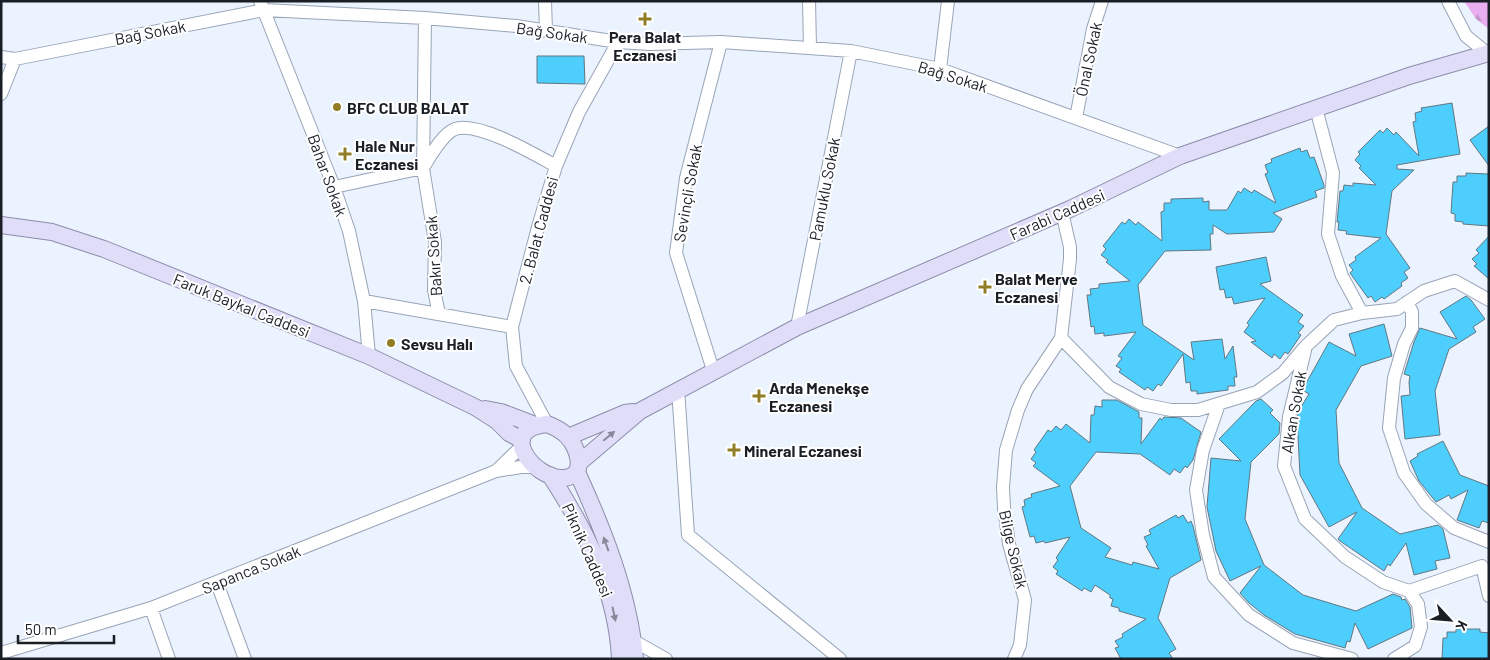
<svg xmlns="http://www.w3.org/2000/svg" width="1490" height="660" font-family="Barlow,sans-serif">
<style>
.forest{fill:url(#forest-firs)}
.building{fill:#4dcefd;stroke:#617781}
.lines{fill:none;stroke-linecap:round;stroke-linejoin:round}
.minor-casing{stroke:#98a4b6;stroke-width:14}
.major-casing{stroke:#8d8cab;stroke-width:18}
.minor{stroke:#fff;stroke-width:12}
.major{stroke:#e0ddf8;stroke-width:16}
.oneway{fill:#87889a}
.poi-dot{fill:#917e24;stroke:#fff;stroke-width:2}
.labels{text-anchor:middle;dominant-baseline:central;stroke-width:4;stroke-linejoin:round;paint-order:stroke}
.street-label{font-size:16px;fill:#1a1f26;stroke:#fff}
.poi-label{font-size:16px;font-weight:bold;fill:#1a1f26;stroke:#fff;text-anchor:start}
</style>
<defs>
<pattern id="forest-firs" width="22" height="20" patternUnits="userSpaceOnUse" patternTransform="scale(1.25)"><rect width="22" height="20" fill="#e9aef0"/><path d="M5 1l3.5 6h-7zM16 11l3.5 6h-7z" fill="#c795ce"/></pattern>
</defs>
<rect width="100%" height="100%" fill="#ebf3ff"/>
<!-- forest -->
<path class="forest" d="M1464 1H1489V29L1476 19Z"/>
<!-- building -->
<path class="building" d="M537 56H584L585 84 537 83Z
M1452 103 1460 154 1397 165V169L1414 170 1392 191 1386 234 1410 268 1404 272 1408 278 1401 283 1402 286 1384 299 1382 297 1375 302 1371 296 1368 298 1350 273 1353 270 1349 265 1356 260 1355 257 1381 238 1346 234 1347 231 1338 230 1339 222H1337L1340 191H1343L1344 185 1353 186V183L1376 185 1359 168 1361 166 1355 160 1360 154 1358 152 1380 130 1383 133 1387 128 1394 135 1396 132 1419 156 1413 122 1416 121 1415 113 1422 111 1421 108Z
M1489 126V166L1470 140Z
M1300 148 1301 152 1307 150 1310 158 1314 157 1324 185V188L1315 191 1317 197 1273 213 1282 219 1274 232 1227 234 1213 225V234H1210L1211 250 1165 251 1138 285 1143 325 1194 360 1191 342 1222 339 1225 359 1233 346 1237 377H1234L1235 386H1228V390L1197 394V391H1191L1190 382 1186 383 1183 354 1161 386 1158 384 1153 391 1147 387 1145 390 1119 372 1121 369 1116 366 1122 358 1118 356 1136 332 1104 336V333L1095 334 1094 326 1091 327 1087 295H1091L1090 289 1099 288V284L1130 281 1106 262 1108 260 1101 255 1106 249 1103 246 1122 222 1125 224 1129 219 1136 225 1138 222 1162 241 1161 212 1164 211V203H1171V199L1203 198V202L1209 201V210H1227L1238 191 1241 193 1244 188 1252 193 1254 190 1276 203 1265 174 1268 173 1265 165 1272 162 1271 159Z
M1466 173 1489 174V226L1463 224V222L1455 221V214L1451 213 1453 182H1457V176H1466Z
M1489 236V279L1474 266 1477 264 1472 259 1479 253 1476 250Z
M1266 257 1271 281 1260 284 1303 315 1298 322 1304 326 1298 333 1301 335 1288 354 1285 352 1280 359 1274 354 1272 358 1251 342 1256 341 1244 332 1249 325 1247 323 1265 298 1234 304 1232 297 1226 298 1224 289 1220 290 1216 267Z
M1466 296 1471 300 1485 319 1473 327 1476 332 1449 349 1435 391 1440 435 1405 439 1401 396 1410 395 1409 382 1410 376 1404 374 1414 342 1420 328 1457 339 1440 312Z
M1384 324 1392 356 1361 366 1336 410 1339 463 1362 508 1400 534 1438 525 1443 529 1450 558 1435 561 1437 569 1414 575 1406 543 1390 566 1388 564 1384 571 1340 541 1338 539 1357 512 1329 527 1300 475 1297 417 1299 410 1309 394 1304 391V387L1329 342 1356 356 1349 334Z
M1261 399 1273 410 1270 413 1280 423 1279 434 1251 462 1245 519 1264 565 1303 595 1356 611 1393 594 1401 597 1402 600 1405 599 1410 607 1412 628 1368 649 1355 623 1350 642 1347 641 1345 648 1295 634 1264 615 1249 603 1240 593 1261 566 1230 581 1216 551 1207 507 1211 458 1241 461 1219 439 1256 401Z
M1102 400H1117L1139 412V418H1142L1141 444 1160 418 1162 420 1164 417 1181 418 1201 432 1193 460 1187 468 1185 466 1180 473 1174 469 1170 475 1140 454 1096 452 1070 486 1081 528 1111 548 1105 557 1132 565 1133 562 1159 569 1146 546 1148 545 1144 537 1151 534 1149 530 1176 515 1178 518 1183 515 1188 523 1191 521 1193 526 1201 560 1170 578 1158 618 1176 649 1169 653 1173 659H1121L1115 648 1119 647 1115 641 1123 637 1122 634 1146 619 1119 611V608L1111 606 1113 599 1110 598V595L1095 585 1091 592 1084 588 1082 591 1056 574 1058 571 1053 567 1058 560 1056 558 1070 537 1045 543 1044 541 1036 543 1034 536 1030 537 1022 507 1025 506 1024 500 1032 497 1031 494 1060 486 1033 466 1036 463 1031 459 1036 452 1034 450 1048 430 1051 432 1056 426 1061 430 1066 424 1090 443 1091 415H1094L1095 406 1102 407Z
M1443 441 1460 475 1489 486V523L1482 521 1479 528 1457 520 1468 490 1451 499 1449 495 1436 502 1419 481 1410 461 1418 456 1417 454Z
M1456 629H1480V632L1489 633V659H1442L1443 638H1447V632H1456Z"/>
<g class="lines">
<defs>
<path id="minor" d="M260 1 334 187 349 231 364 301 369 356
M545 1 546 31
M809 1 810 48
M1448 1 1466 36 1487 53
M425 18 423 168 435 242 434 290 439 314
M1 57 15 59 264 10 425 18 516 26 618 42 650 44 721 42 851 51 940 69 1180 156
M940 69 948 1
M1 94 15 59
M1316 108 1333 173 1328 234 1342 276 1362 313 1334 320 1306 346 1289 417 1284 466 1305 519 1345 557 1383 582 1409 591 1482 566 1489 596
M1076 118 1093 29 1102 1
M334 187 423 168C430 157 442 134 455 129 478 121 534 154 556 166
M364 301 512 327
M1407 302 1412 312V328L1404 344 1394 378 1389 428 1404 473 1426 504 1454 528 1489 542
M1362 313 1397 309 1424 291 1455 281 1489 300
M797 327 851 51
M1061 338 1109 387 1141 404 1171 410H1198L1257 392 1283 373 1304 348
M713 370 676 253 686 178 721 42
M678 389 688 535 840 659
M1219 404 1203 450 1196 490 1203 535 1214 577 1249 615 1293 643 1352 659
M547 424 516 366 512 327 538 227 556 166 579 112 618 42
M496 471 522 446
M217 583 245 659
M151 608 169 659
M634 641 666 659
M1 653 151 608 496 471 521 467H537
M1014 659 1020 645 1025 600 1009 544 1004 508 1003 487 1006 450 1018 410 1027 389 1061 338 1070 259V247L1062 212
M1394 659 1415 646 1421 627 1418 604 1409 591"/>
<path id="major" d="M1 225 52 232 104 249 369 356 475 407 497 421 509 433 522 440
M485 409 501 412 535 425
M547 424C555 427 561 430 567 436 578 447 588 476 564 478 534 480 495 429 547 424Z
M568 437 625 413 633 412
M579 463 640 411 797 327 1070 209 1180 156 1409 76 1489 53
M577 472C604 531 629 594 635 659
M550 475C586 530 617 592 620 659"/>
</defs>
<!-- minor casing -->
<use href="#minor" class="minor-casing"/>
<!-- major casing -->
<use href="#major" class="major-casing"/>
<!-- minor -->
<use href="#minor" class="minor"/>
<!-- major -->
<use href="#major" class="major"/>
</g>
<!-- one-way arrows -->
<defs><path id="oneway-solid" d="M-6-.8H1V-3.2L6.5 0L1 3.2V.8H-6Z" transform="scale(1.25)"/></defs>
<g class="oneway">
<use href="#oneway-solid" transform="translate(609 436) rotate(-40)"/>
<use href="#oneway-solid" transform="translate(606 544) rotate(-110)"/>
<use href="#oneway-solid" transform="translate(614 614) rotate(78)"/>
</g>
<!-- markers -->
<g class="poi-dot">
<path d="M642.5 11.5h5v5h5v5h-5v5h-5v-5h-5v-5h5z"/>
<circle cx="337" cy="107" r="5"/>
<path d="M342.5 146.5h5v5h5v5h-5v5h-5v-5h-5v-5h5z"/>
<path d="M982.5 279.5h5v5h5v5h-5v5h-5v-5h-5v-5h5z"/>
<circle cx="391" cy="343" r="5"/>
<path d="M756.5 388.5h5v5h5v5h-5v5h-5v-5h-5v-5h5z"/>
<path d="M731.5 442.5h5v5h5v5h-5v5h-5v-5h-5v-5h5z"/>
</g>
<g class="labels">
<!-- street labels -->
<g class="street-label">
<text transform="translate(150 32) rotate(-11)">Bağ Sokak</text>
<text transform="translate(552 32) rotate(8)">Bağ Sokak</text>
<text transform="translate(1088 59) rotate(-78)">Önal Sokak</text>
<text transform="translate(953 76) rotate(17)">Bağ Sokak</text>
<text transform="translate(328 175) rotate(70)">Bahar Sokak</text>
<text transform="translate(824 189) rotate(-79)">Pamuklu Sokak</text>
<text transform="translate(687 193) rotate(-80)">Sevinçli Sokak</text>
<text transform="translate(1057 214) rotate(-24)">Farabi Caddesi</text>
<text transform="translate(538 230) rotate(-75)">2. Balat Caddesi</text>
<text transform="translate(433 256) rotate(-94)">Bakır Sokak</text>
<text transform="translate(242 305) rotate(22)">Faruk Baykal Caddesi</text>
<text transform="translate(1293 412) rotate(-80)">Alkan Sokak</text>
<text transform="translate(1014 549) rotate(77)">Bilge Sokak</text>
<text transform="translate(588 550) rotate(66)">Piknik Caddesi</text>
<text transform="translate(251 569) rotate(-22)">Sapanca Sokak</text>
</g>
<!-- poi labels -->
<g class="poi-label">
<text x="645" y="36" text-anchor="middle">Pera Balat<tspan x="645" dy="18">Eczanesi</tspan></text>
<text x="347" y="107">BFC CLUB BALAT</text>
<text x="355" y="145">Hale Nur<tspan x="355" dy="18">Eczanesi</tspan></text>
<text x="995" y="278">Balat Merve<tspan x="995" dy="18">Eczanesi</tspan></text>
<text x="401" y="343">Sevsu Halı</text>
<text x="769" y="387">Arda Menekşe<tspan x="769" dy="18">Eczanesi</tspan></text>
<text x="744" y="450">Mineral Eczanesi</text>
</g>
</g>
<!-- border -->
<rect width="1490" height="660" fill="none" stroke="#1a1f26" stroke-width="5"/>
<!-- north arrow -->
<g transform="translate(1450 620) rotate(116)" stroke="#ffffff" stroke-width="4" paint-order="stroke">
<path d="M0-4L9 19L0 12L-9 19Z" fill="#1a1f26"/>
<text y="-8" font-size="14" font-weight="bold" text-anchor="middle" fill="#1a1f26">K</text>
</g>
<!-- scale -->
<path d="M18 635v8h96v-8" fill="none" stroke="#1a1f26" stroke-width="2.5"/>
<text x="25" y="635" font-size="15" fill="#1a1f26" stroke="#ffffff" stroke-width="4" paint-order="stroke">50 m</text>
</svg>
